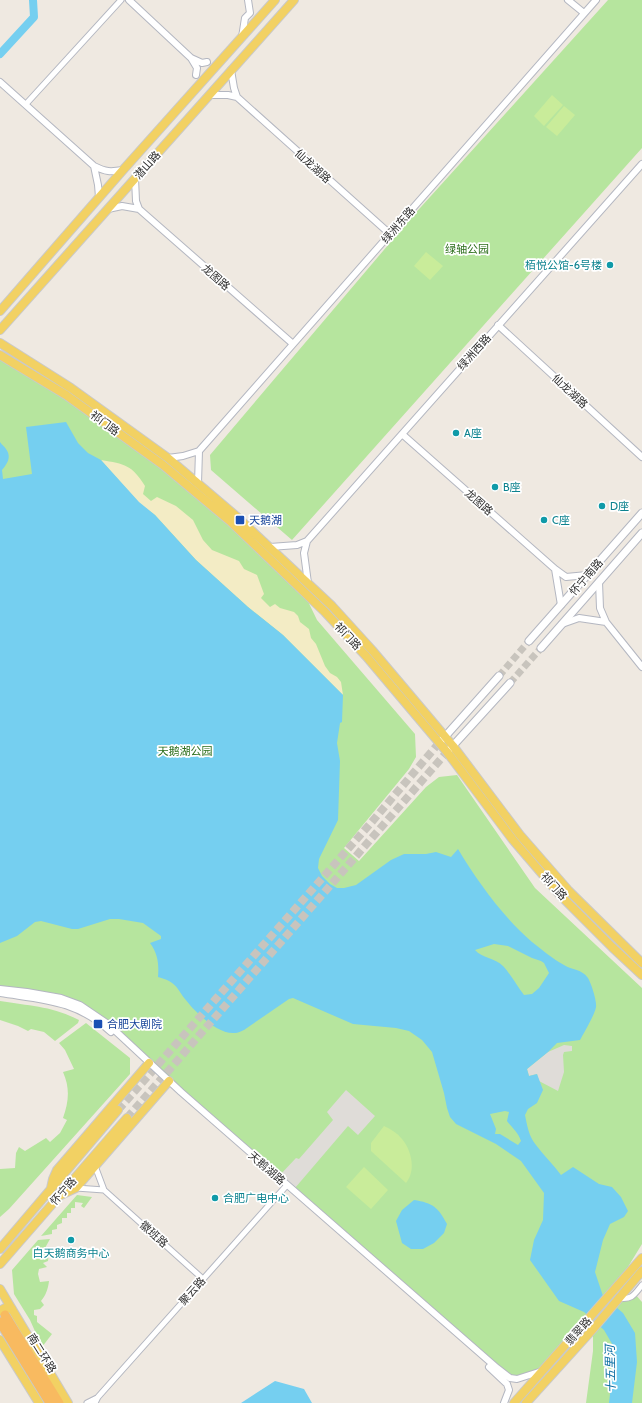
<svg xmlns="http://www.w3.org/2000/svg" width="642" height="1403" font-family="Cabin,'Noto Sans SC',sans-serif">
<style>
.green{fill:#b6e59e}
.sand{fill:#f3ecc5}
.pitch{fill:#c9ec9a}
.plaza{fill:#dfdcd8}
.water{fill:#75cff0;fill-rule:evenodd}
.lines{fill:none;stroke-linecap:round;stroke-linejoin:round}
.river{stroke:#75cff0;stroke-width:8}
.secondary-tunnel{stroke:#c8c4bd;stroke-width:7;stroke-dasharray:7 3.5;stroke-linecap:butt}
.primary-tunnel{stroke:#c8c4bd;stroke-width:8;stroke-dasharray:8 4;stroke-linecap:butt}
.minor-casing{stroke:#b4b7c1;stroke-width:7}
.tertiary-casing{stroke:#b4b7c1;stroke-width:8}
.secondary-casing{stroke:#b4b7c1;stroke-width:9}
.primary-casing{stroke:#c9c9c9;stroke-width:10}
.trunk-casing{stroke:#c9c9c9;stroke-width:11}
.minor{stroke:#fff;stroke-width:5}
.tertiary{stroke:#fff;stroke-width:6}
.secondary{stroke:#fff;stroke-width:7}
.primary{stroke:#f2d163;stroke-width:8}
.trunk{stroke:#f8ba60;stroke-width:9}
.culture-dot{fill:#0f9aa8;stroke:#fff;stroke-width:1.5}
.transit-dot{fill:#1a4fb4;stroke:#fff;stroke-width:1.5}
.labels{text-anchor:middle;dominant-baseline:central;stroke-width:3.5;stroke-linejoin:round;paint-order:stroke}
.street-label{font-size:11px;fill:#2e2e2e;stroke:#fff}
.park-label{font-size:11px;fill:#2c6e1b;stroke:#fff}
.culture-label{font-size:11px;fill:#0d838f;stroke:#fff;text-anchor:start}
.transit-label{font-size:11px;fill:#164399;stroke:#fff;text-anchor:start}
.water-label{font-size:12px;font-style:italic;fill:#0d6fa3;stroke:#fff}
</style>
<rect width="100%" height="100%" fill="#efe9e1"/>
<!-- green -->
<path class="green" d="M608 0H642V148L292 540 211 470 210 455 411 218Z
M0 355 168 469 302 589 317 620 415 734 416 757 409 769 344 848 359 861 426 787 439 777 457 775 535 888 642 988V1244L612 1293 619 1298 635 1294 642 1302V1403H586L593 1351V1329L586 1322 542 1371 510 1378 108 1024 80 1005 0 989Z
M0 1001C30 1006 52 1006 79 1020L78 1023 55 1041 44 1032 31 1029 28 1031 18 1026 0 1020Z
M86 1023 130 1058V1074L9 1209 0 1217V1169L15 1168 16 1153 19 1147 25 1151 46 1138 50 1142 60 1133 67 1120 63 1118C69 1101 70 1088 63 1072L74 1069 65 1050 59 1043Z
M77 1195 92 1197 84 1208 81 1206 83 1203 75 1202V1208H71V1213H67V1218H62V1223L57 1225V1229L52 1230V1234L41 1236Z
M50 1239 45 1248V1254L49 1252 48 1261 43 1263 47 1267 39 1269 38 1274 40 1282 49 1281C48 1289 46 1295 41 1301L44 1305 40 1309 34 1310V1315L37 1316V1322L52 1334 42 1347 30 1320 14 1294 12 1270 38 1240Z"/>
<!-- sand -->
<path class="sand" d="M101 460C125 464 132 465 145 486L143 494 151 501 157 497 176 506 193 520 203 540 212 550 239 561 244 569 257 575 264 594 261 598 270 607 275 604 280 608 294 612 298 616 300 622 309 629 311 638 316 644 325 666 330 673 337 677 341 682 343 695 283 635 248 607 196 560 155 515 139 503Z"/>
<!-- pitch -->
<path class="pitch" d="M552 95 563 105 544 126 534 116Z
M564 106 575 115 557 136 546 127Z
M426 252 443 266 430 280 414 266Z
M384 1126C391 1129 397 1133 402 1139 412 1151 416 1171 406 1183L371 1151V1143Z
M364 1167 388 1190 371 1209 346 1187Z"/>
<!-- plaza -->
<path class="plaza" d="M564 1045 572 1046V1051L564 1052 563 1055 564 1072 558 1091 539 1081 537 1074 529 1076 527 1069 548 1052Z
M346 1090 375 1116 358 1135 348 1126 295 1188 280 1175 296 1158 299 1159 333 1120 327 1112Z"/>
<!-- water -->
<path class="water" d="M66 422 78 443 88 453 101 460 139 502 155 515 196 560 248 607 283 635 343 695 342 722 340 723 337 743 340 761 338 820 319 859 318 868 322 876 330 884 337 888H344L356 885 391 860 404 854H426L436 852 451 857 458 849C477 881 504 918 532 942 541 949 554 960 564 965 572 970 582 969 588 978 591 983 597 1001 596 1007 595 1014 584 1033 580 1040L557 1043 548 1052 527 1069 529 1076 537 1074 543 1090 537 1103 528 1109 525 1115C527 1125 529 1137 536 1145 544 1156 553 1164 561 1175L573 1167 599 1184 612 1187 621 1197 628 1211 624 1217 610 1224 603 1240 595 1272 603 1296 623 1313 635 1333 637 1362 632 1403H609L615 1349 604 1330 584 1312 559 1301 530 1260 534 1240 543 1220 544 1193 521 1161 496 1144 456 1124 450 1117 447 1108 444 1093 432 1052 422 1040 409 1031 396 1028 353 1024 293 998 289 999 244 1030C241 1031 238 1033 235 1033 218 1035 195 1012 185 999 180 993 177 985 169 981 166 979 161 978 158 977 159 964 158 954 150 943L161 939V936L143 923 119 919H110L78 929H72L41 921 35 922 17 936 0 943V442C2 445 4 446 6 449 12 457 7 464 2 470L3 479 32 474 26 427ZM494 944 508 946 532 958 541 961 544 963 549 973 539 988 532 994 524 995C518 987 509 972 503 966 495 958 482 958 475 950ZM505 1111 509 1112 507 1121C512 1128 518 1132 521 1141L518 1145 500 1134H495L496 1129 490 1114Z
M414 1200C433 1203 438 1207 447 1224L444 1233 434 1243 423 1249H411L402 1243 396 1221 402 1210Z
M275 1381 304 1389 312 1403H241Z"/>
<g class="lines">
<!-- river -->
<path class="river" d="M0 54 34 17 33 0"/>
<!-- secondary-tunnel -->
<path class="secondary-tunnel" d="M499 676 529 641
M510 683 541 648"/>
<!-- primary-tunnel -->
<path class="primary-tunnel" d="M118 1110 370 824 439 743
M127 1118 447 752"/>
<defs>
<path id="minor" d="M26 104 121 0
M95 1166 104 1190 203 1279
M76 1188 104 1190
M619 1298C632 1300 634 1295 642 1285
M87 1403 97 1398
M95 1403 98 1397 287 1185"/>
<path id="tertiary" d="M129 0 191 58
M568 0 584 13
M242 37 245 18 250 13 248 0
M196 75 197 68 191 58 202 63 207 62
M0 82 94 166
M210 95H228L237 97 234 88 231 70
M237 97 390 234
M99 197 98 185 94 166C106 172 110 172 123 170
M108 209 122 206 139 209 136 201 135 178
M139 209 293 344
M498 325 642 457
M402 434 555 569
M199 451 596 0
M168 458 183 456 199 451 198 483
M307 541 642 164
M270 547 297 545 307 541 304 553 308 583
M561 605 555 569 566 577 587 575
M606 622 642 667
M562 624 579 618 606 622 600 608 599 582
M0 989 27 992 61 998 80 1005 108 1024 181 1092 497 1368 510 1378 517 1379 542 1371
M0 993C44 1000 76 1000 111 1032
M489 1367 507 1384 509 1390 504 1403"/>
<path id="secondary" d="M529 641 642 513
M541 648 642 533
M442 740 499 676
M450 749 510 683"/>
<path id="primary" d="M0 311 123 170 275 0
M0 330 294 0
M0 343 71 388 168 458 236 516 332 606 372 650 453 746 520 835 568 890 642 963
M0 355 66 395 163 465 231 522 325 612 366 656 447 752 513 840 561 896 612 947 642 975
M51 1188 53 1179 57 1170 149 1063
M61 1195 76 1188 169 1081
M0 1249 118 1110
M0 1264 127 1118
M0 1289 68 1403
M0 1311 5 1308 12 1309
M0 1340 39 1403
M514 1403 642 1258
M526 1403 593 1329 642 1271"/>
<path id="trunk" d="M5 1315 59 1403
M0 1322 50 1403"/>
</defs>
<!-- minor casing -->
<use href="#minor" class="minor-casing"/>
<!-- tertiary casing -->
<use href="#tertiary" class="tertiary-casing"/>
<!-- secondary casing -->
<use href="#secondary" class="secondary-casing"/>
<!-- primary casing -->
<use href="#primary" class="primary-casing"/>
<!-- trunk casing -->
<use href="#trunk" class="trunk-casing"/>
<!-- minor -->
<use href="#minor" class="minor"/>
<!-- tertiary -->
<use href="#tertiary" class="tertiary"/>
<!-- secondary -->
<use href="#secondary" class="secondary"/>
<!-- primary -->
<use href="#primary" class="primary"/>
<!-- trunk -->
<use href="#trunk" class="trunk"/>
</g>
<!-- markers -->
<g class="culture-dot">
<circle cx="610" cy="265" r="4"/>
<circle cx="456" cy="433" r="4"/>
<circle cx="495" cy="487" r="4"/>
<circle cx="602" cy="506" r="4"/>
<circle cx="544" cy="520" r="4"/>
<circle cx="215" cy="1198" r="4"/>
<circle cx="71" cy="1240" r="4"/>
</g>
<g class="transit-dot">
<rect x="235" y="515" width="10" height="10" rx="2"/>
<rect x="93" y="1019" width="10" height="10" rx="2"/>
</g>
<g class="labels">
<!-- street labels -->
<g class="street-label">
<text transform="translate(147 165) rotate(-48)">潜山路</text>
<text transform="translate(313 166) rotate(42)">仙龙湖路</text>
<text transform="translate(398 225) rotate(-49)">绿洲东路</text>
<text transform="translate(216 277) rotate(41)">龙图路</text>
<text transform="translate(474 352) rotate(-48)">绿洲西路</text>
<text transform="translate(570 391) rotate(43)">仙龙湖路</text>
<text transform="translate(105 423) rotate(36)">祁门路</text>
<text transform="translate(479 502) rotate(41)">龙图路</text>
<text transform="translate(586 577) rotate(-49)">怀宁南路</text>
<text transform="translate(348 636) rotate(47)">祁门路</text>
<text transform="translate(554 886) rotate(48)">祁门路</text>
<text transform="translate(267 1168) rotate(41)">天鹅湖路</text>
<text transform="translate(63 1191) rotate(-49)">怀宁路</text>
<text transform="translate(154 1234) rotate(42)">徽班路</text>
<text transform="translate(192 1291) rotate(-48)">聚云路</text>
<text transform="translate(578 1331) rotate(-48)">翡翠路</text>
<text transform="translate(42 1353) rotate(58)">南二环路</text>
</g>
<!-- park labels -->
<g class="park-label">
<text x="467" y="249">绿轴公园</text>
<text x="185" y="751">天鹅湖公园</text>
</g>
<!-- culture labels -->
<g class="culture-label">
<text x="602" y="265" text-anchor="end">栢悦公馆-6号楼</text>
<text x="464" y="433">A座</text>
<text x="503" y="487">B座</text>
<text x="610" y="506">D座</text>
<text x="552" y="520">C座</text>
<text x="223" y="1198">合肥广电中心</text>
<text x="71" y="1253" text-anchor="middle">白天鹅商务中心</text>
</g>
<!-- transit labels -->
<g class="transit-label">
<text x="249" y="520">天鹅湖</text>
<text x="107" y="1024">合肥大剧院</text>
</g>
<!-- water labels -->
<g class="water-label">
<text transform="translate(610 1369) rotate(-91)">十五里河</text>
</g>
</g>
</svg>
